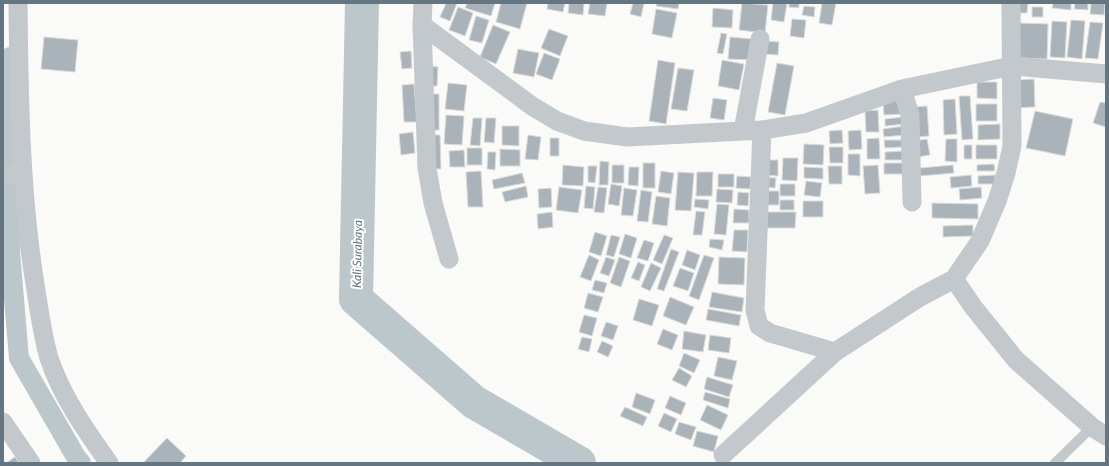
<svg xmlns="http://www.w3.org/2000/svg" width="1109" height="466" font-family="Lato,sans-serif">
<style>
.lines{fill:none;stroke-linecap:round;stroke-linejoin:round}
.canal{stroke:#bbc7cb;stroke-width:20}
.river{stroke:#bbc7cb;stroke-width:34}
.building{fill:#aab3b9;stroke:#dcdcda}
.lane{stroke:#c3c8cc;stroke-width:10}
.street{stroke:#c3c8cc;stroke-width:19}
.labels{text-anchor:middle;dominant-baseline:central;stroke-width:4;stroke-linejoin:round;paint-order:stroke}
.water-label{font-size:12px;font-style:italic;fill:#60757c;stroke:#fff}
</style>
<rect width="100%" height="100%" fill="#fafaf8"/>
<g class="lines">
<!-- canal -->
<path class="canal" d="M10 57V252L19 358 76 457 81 463"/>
<!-- river -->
<path class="river" d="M362 3 356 299 474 402 579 463"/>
</g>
<!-- building -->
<path class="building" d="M446 3H457L450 21 440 17Z
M467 3H495L491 16 465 8Z
M501 3H527L520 29 496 22Z
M548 3H565L563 12 547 9Z
M569 3H584L583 15 568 13Z
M590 3H607L605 16 588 14Z
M633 3H644L641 17 630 14Z
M657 3H679L678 9 656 6Z
M742 3 768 5 765 33 739 30Z
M773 3H787L784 22 771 20Z
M789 3H799V8L789 7Z
M822 3H836L832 25 819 23Z
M1019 3H1028L1027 13H1019Z
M1053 3H1071V10L1052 8Z
M1075 3H1088V10L1074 9Z
M1091 3H1105L1104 15 1090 14Z
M804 6 815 7 814 17 802 15Z
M458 7 473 13 465 36 449 30Z
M1032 7H1043V17H1032Z
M713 8 733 10 732 28 712 27Z
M656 9 677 13 672 38 652 34Z
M476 16 489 20 482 43 469 40Z
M792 19 806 20 804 38 790 36Z
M1071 20 1085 21 1082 59 1067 57Z
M1052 21 1067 22 1065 58 1050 57Z
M1090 22 1103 23 1098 59 1085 58Z
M1019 23 1048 24 1047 59 1017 58Z
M493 25 510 32 496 64 480 57Z
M549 29 568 36 560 56 541 48Z
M721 33 727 34 723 54 717 53Z
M44 37 78 40 75 72 41 69Z
M730 37 753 39 752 60 728 59Z
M765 41 779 42 778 55 764 54Z
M518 49 539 53 534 77 513 73Z
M411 51 412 68 402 69 400 52Z
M544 53 560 59 552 80 536 74Z
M658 60 675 63 666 124 649 121Z
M722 60 744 64 739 90 718 86Z
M777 63 794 66 785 115 768 112Z
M430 66 438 67 437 86H429Z
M678 68 694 70 687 111 671 109Z
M1034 79 1035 107 1016 108 1015 80Z
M977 82H997V99L977 98Z
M448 83 467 85 464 111 445 109Z
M414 84 417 122H404L402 85Z
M427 94H439V130H427Z
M959 96H970L973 139 962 140Z
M713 98 727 100 724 120 710 118Z
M955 99 957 134 944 135 943 100Z
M903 100 904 114 884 115 883 101Z
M1100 102 1106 103V127L1093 123Z
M976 104H997V121H976Z
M927 106 929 136 917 137 915 107Z
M878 110 879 132H866L865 111Z
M1035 111 1073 119 1065 156 1026 148Z
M446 115 464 116 462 145 444 144Z
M904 117 905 124 885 126V119Z
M473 118H482L480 146 470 145Z
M486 118H496L494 143 484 142Z
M1000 124V139L978 140V125Z
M502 126H519V146L502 145Z
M905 126V135L884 137 883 129Z
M842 130 843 143 830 144 829 131Z
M861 130 862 149 849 150 848 131Z
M413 132 415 153 401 155 399 134Z
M429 135H440L441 169H430Z
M528 135 541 137 538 160 525 159Z
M550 138H559V156H550Z
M879 138 880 159H867V139Z
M927 139 930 155 917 157 915 141Z
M946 139H957V162L945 161Z
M884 140H903V147L885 148Z
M804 144 824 145 823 165 803 164Z
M964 145H972V159H964Z
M976 145H997V159H976Z
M829 147H843V163H830Z
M467 148H482V165H467Z
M500 149 520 150V166H500Z
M464 150 465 167H450L449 151Z
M905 151V160H885V152Z
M488 152H496L495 170 487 169Z
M848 154H860V176L848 175Z
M783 158H798L797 181 782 180Z
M762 160H778V176L762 175Z
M600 161 609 162 608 185H599Z
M643 163H655V188H643Z
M884 163H907V174H884Z
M994 164 995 171H977V165Z
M563 165 584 167 583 186 562 185Z
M612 165H624V183H612Z
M878 165 880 193 865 194 863 166Z
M953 165 954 173 920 176V168Z
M588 166H597L595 183 588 182Z
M828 166H842V184H829Z
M629 167H639L638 186 628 185Z
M804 167 823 168V179L804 178Z
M481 171 483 207H468L466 172Z
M661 171 674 173 671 194 658 192Z
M678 172 694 173 691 211 675 210Z
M697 172H713L712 196H696Z
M522 173 525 183 494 189 492 180Z
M718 174H734V187H718Z
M971 175 972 186 951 188 950 177Z
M995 175V184H978V176Z
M737 176 751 177 750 189 736 188Z
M760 177 776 178 775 188 759 187Z
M806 181 822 183 820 197 804 195Z
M611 184 622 186 619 206 608 204Z
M780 184H795V196H780Z
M526 186 528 197 505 202 502 192Z
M586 186 595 187 593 209 584 208Z
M559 187 582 190 578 213 556 210Z
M598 187 607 188 604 213 594 212Z
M981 187 982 198 960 200 959 189Z
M551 188 552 207 539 208 538 189Z
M624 188 637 190 633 216 621 215Z
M717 189 733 190 732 203 716 202Z
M641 190 652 192 648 222 637 221Z
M760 191H779V205H759Z
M738 192 749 193 748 206 737 205Z
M656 196 670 198 667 226 652 224Z
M695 199 709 200 708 209 694 207Z
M780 200H794V210H780Z
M803 201H823V217H803Z
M932 203 978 204V219L932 218Z
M717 204 729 205 726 235 714 234Z
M734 209 749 210V223H733Z
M696 211 705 212 702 235H693Z
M552 212 553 227 538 229 537 214Z
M767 212H796L795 228H767Z
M973 225V236L943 237V226Z
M734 230H748L747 252 732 251Z
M595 232 607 236 601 256 589 252Z
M625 234 637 238 631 258 619 254Z
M611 235 620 237 614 257 606 255Z
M664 235 673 238 662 264 653 260Z
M710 239 724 240 722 250 709 247Z
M644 240 654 243 648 261 637 258Z
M671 249 679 252 664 291 657 289Z
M687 250 700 255 695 270 682 265Z
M589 255 599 260 591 281 580 277Z
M704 255 714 258 699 300 689 296Z
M606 257 615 260 609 276 600 273Z
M619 257 630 261 621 287 610 283Z
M719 257 745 258 744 285 718 284Z
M638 262 645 265 639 281 631 278Z
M651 263 661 268 650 291 641 287Z
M680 268 694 273 688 291 673 286Z
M595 280 607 283 604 293 592 290Z
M712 292 744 298 742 312 709 307Z
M588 293 603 297 598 312 584 308Z
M670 297 694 307 686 325 663 316Z
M639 299 659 305 652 326 633 320Z
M708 309 741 315 739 326 706 320Z
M584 315 597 318 592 336 579 332Z
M606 322 618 326 613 340 601 336Z
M663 329 678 335 672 350 657 344Z
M684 331 706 335 703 352 682 349Z
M710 335 731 338 729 353 708 350Z
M582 337 592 339 589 352 578 349Z
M602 341 613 346 608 357 597 352Z
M684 353 700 360 694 373 679 366Z
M718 357 737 361 732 380 714 376Z
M679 368 692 376 686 387 672 380Z
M707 377 733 385 729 397 704 389Z
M705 392 730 399 728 408 703 400Z
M636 393 655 400 650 414 632 407Z
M670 396 686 403 681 415 665 408Z
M707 405 728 415 721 430 700 420Z
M625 407 647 417 643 426 620 416Z
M664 413 677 419 671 432 658 426Z
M679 422 696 427 691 440 675 434Z
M697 431 718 436 714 452 693 446Z
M167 438 186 456 180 463H143Z
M15 457 19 463H6Z"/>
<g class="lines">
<!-- lane -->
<path class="lane" d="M1055 463 1092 427"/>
<!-- street -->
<path class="street" d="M18 3C19 97 20 191 35 284 39 309 42 334 49 358 61 395 86 431 109 463
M423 3 422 25 427 168 433 203 449 259
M1011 3 1012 146 1006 173 997 201 980 241 954 279 974 308 1016 360 1092 427 1106 436
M422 25 532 106 557 121 584 131 627 137 762 130 806 123 902 89 1012 66 1106 74
M902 89 910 115 912 202
M762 130 755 310 759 326 770 333 835 352
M743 131 760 39
M3 175H22
M3 422 31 463
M723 455 835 352 920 297 954 279"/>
</g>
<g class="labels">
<!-- water labels -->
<g class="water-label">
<text transform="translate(357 254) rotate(-89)">Kali Surabaya</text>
</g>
</g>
<!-- border -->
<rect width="1109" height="466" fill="none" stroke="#657683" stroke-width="8"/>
</svg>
